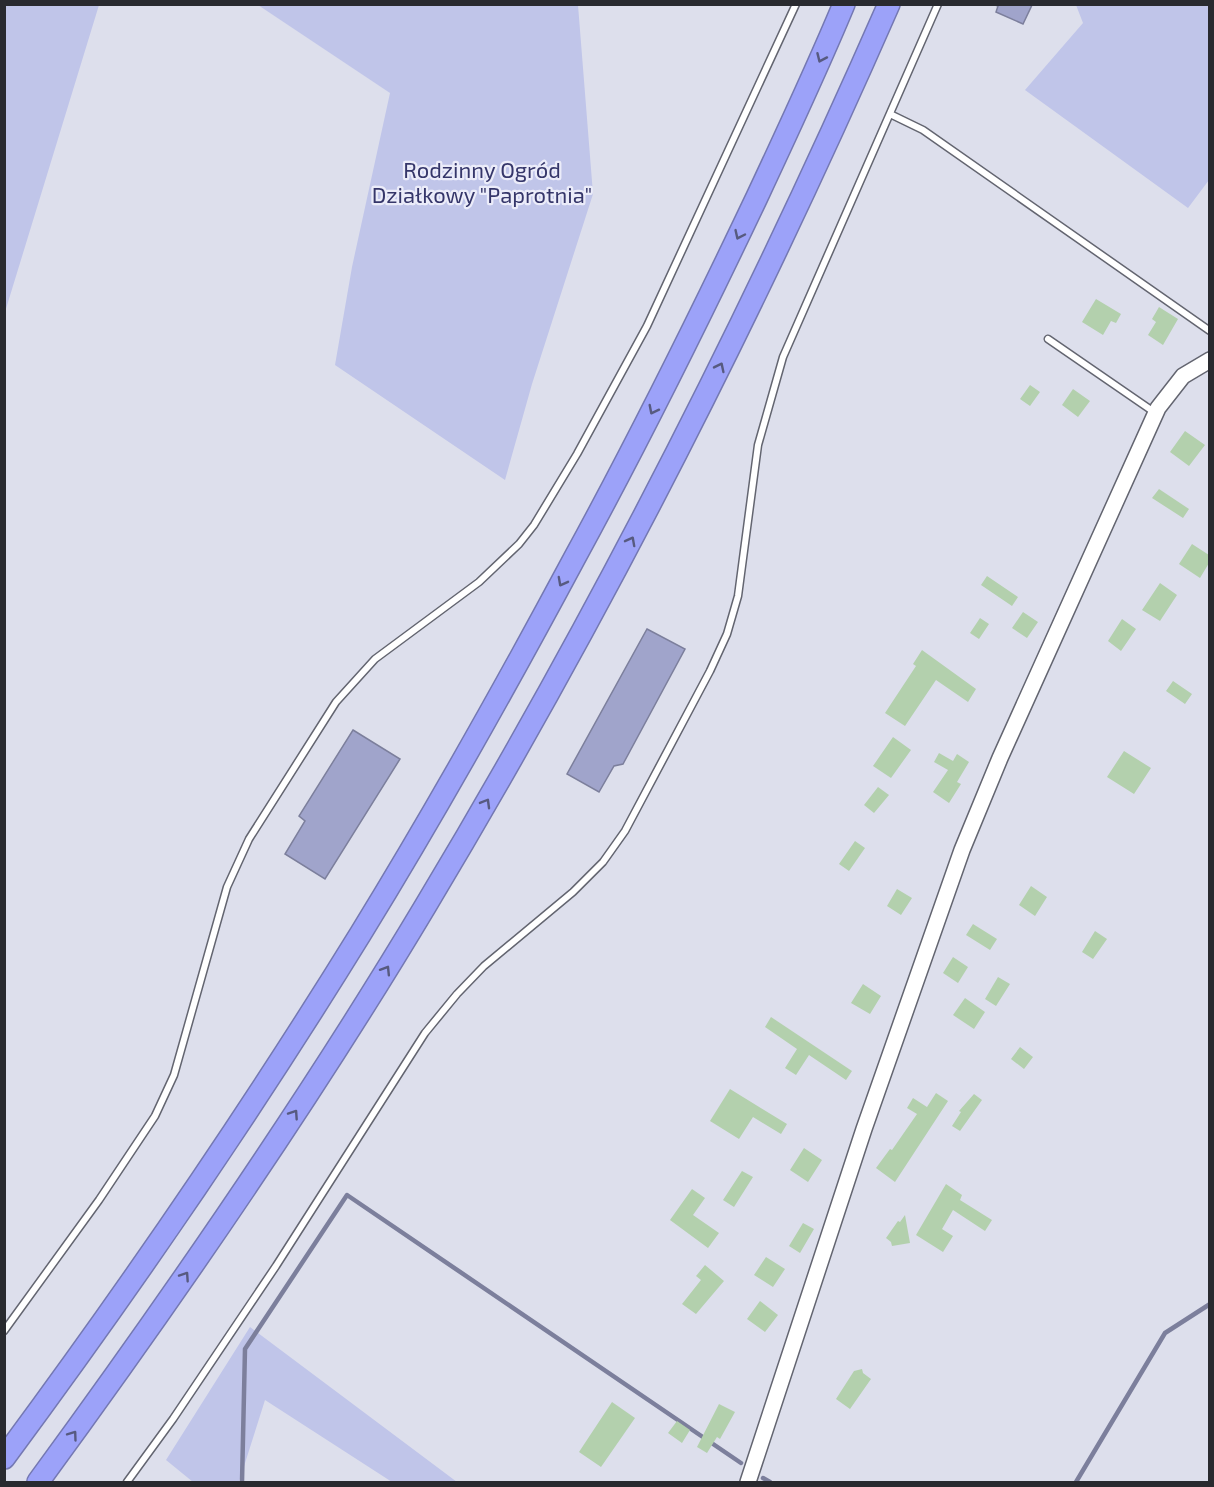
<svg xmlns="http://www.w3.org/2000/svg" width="1214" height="1487" font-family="'Exo 2',sans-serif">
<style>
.green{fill:#c0c5e9}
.water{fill:#a0a4cb;stroke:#7c7f9c;stroke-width:1.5}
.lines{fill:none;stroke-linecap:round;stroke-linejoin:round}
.stream{stroke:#7c7f9c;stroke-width:4.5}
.building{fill:#b3d0ad}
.service-casing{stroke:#636570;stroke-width:9}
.tertiary-casing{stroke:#636570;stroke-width:18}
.motorway-casing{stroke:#7478b2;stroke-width:24}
.service{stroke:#fff;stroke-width:6}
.tertiary{stroke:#fff;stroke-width:15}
.motorway{stroke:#9ca2f9;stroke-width:21}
.oneway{stroke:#575a80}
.labels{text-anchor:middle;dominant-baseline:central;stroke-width:4.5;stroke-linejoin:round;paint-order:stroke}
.park-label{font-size:22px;fill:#35366a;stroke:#ebecf9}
</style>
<rect width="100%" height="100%" fill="#dddfec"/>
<!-- green -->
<path class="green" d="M5 4 99 5 5 312 4 5Z
M258 5H578L593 194 532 384 505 480 335 365 352 267 390 93Z
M1076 5H1209V180L1188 208 1025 90 1083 23Z
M250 1327 457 1482H392L265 1400 239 1482H193L166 1460Z"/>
<!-- water -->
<path class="water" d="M995 5 1032 4V5L1023 24 996 12 998 6Z
M647 629 685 649 623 764 614 766 599 792 567 774Z
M353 730 400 759 325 879 285 854 305 821 299 816Z"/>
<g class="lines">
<!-- stream -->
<path class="stream" d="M763 1478 770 1482
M242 1482 245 1349 347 1195 741 1463
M1076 1482 1165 1333 1210 1304"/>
</g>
<!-- building -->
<path class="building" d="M1096 299 1121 314 1116 323 1111 321 1103 335 1082 322Z
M1159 307 1178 319 1163 345 1148 335 1156 322 1152 319Z
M1030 385 1040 392 1030 406 1020 399Z
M1073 389 1090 401 1078 417 1062 405Z
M1185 431 1205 445 1189 466 1170 452Z
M1159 489 1189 509 1183 518 1152 498Z
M1192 544 1209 555V563L1200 578 1179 564Z
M987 576 1018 597 1012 606 981 585Z
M1160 583 1177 595 1160 621 1142 610Z
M1023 612 1038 622 1027 638 1012 628Z
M980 618 989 624 979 639 970 633Z
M1122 619 1136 629 1121 651 1108 641Z
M922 650 976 689 968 702 936 680 905 726 885 713 916 666 913 664Z
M1173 681 1192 694 1185 704 1166 691Z
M893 737 911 750 891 778 873 766Z
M1124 751 1151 768 1134 794 1107 777Z
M939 753 953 761 957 754 969 762 957 782 961 784 949 803 933 792 948 770 934 762Z
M878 787 889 795 874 813 864 805Z
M855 841 865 848 849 871 839 864Z
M1031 886 1047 897 1035 916 1019 905Z
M897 889 912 898 901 915 887 906Z
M973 924 997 939 990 950 966 935Z
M1095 931 1107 939 1093 959 1082 952Z
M953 957 968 967 958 983 943 973Z
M998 977 1010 984 996 1006 985 999Z
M863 984 881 996 870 1014 851 1003Z
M965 998 985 1012 974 1029 953 1015Z
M771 1017 852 1071 846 1080 809 1055 796 1075 785 1068 797 1049 765 1027Z
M1020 1047 1033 1057 1024 1069 1011 1059Z
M730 1089 787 1124 781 1134 753 1117 739 1139 710 1121Z
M936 1093 948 1101 895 1182 876 1168 890 1149 892 1150 917 1114 907 1108 913 1098 927 1107Z
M974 1094 982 1100 960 1131 952 1126 961 1112 959 1111Z
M804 1148 822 1160 808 1182 790 1170Z
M742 1171 753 1177 734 1207 723 1200Z
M946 1184 962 1195 960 1200 992 1220 985 1231 953 1210 942 1229 953 1236 943 1252 916 1235Z
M692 1189 705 1198 693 1215 719 1233 708 1248 670 1220Z
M905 1215 910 1243 892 1246 891 1242 886 1238 898 1221 900 1222Z
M803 1223 814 1229 800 1253 789 1246Z
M766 1257 785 1269 773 1287 754 1275Z
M705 1265 724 1281 696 1314 682 1304 701 1280 696 1276Z
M760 1301 778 1315 765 1332 747 1319Z
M862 1369 863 1373 871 1379 850 1409 836 1399 854 1371Z
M612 1402 635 1418 601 1467 579 1452Z
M719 1404 735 1412 720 1439 717 1437 707 1453 697 1447Z
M677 1421 690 1430 682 1443 668 1433Z"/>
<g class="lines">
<defs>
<path id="service" d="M890 114 923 130 1210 331
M1048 339 1154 412
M4 1331 99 1200 155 1116 174 1075 227 887 249 839 336 702 375 659 479 582 519 544 534 525 577 454 647 326 796 4
M127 1482 173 1419 276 1266 425 1033 457 994 484 966 573 892 603 862 625 831 710 671 727 634 738 596 758 445 783 357 938 4"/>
<path id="tertiary" d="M748 1482 864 1129 962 850 1000 758 1158 408 1183 376 1210 360"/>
<path id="motorway" d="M4 1458C130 1288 250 1113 361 933 436 811 506 686 574 559 639 440 699 319 757 197 787 133 817 69 844 4
M38 1482C175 1295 307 1104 426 905 600 615 753 314 889 4"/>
</defs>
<!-- service casing -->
<use href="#service" class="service-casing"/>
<!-- tertiary casing -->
<use href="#tertiary" class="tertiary-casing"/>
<!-- motorway casing -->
<use href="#motorway" class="motorway-casing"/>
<!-- service -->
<use href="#service" class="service"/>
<!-- tertiary -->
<use href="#tertiary" class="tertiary"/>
<!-- motorway -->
<use href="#motorway" class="motorway"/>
</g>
<!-- one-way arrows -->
<defs><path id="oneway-chevron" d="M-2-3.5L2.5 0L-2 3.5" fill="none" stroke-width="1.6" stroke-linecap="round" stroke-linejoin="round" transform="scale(1.5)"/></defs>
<g class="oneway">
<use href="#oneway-chevron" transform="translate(821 58) rotate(114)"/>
<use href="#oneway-chevron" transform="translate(739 235) rotate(115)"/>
<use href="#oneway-chevron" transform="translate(720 367) rotate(-64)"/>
<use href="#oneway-chevron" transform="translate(653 410) rotate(117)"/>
<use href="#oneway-chevron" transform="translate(631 541) rotate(-62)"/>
<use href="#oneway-chevron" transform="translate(562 582) rotate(118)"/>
<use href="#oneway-chevron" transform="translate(486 803) rotate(-60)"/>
<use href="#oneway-chevron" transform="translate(386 970) rotate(-58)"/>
<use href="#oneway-chevron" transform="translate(294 1114) rotate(-56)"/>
<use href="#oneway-chevron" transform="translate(185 1276) rotate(-56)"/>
<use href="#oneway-chevron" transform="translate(73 1435) rotate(-54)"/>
</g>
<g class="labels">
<!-- park labels -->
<g class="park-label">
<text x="482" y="169">Rodzinny Ogród<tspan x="482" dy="25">Działkowy "Paprotnia"</tspan></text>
</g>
</g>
<!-- border -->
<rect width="1214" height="1487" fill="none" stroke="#292a2f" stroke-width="12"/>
</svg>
